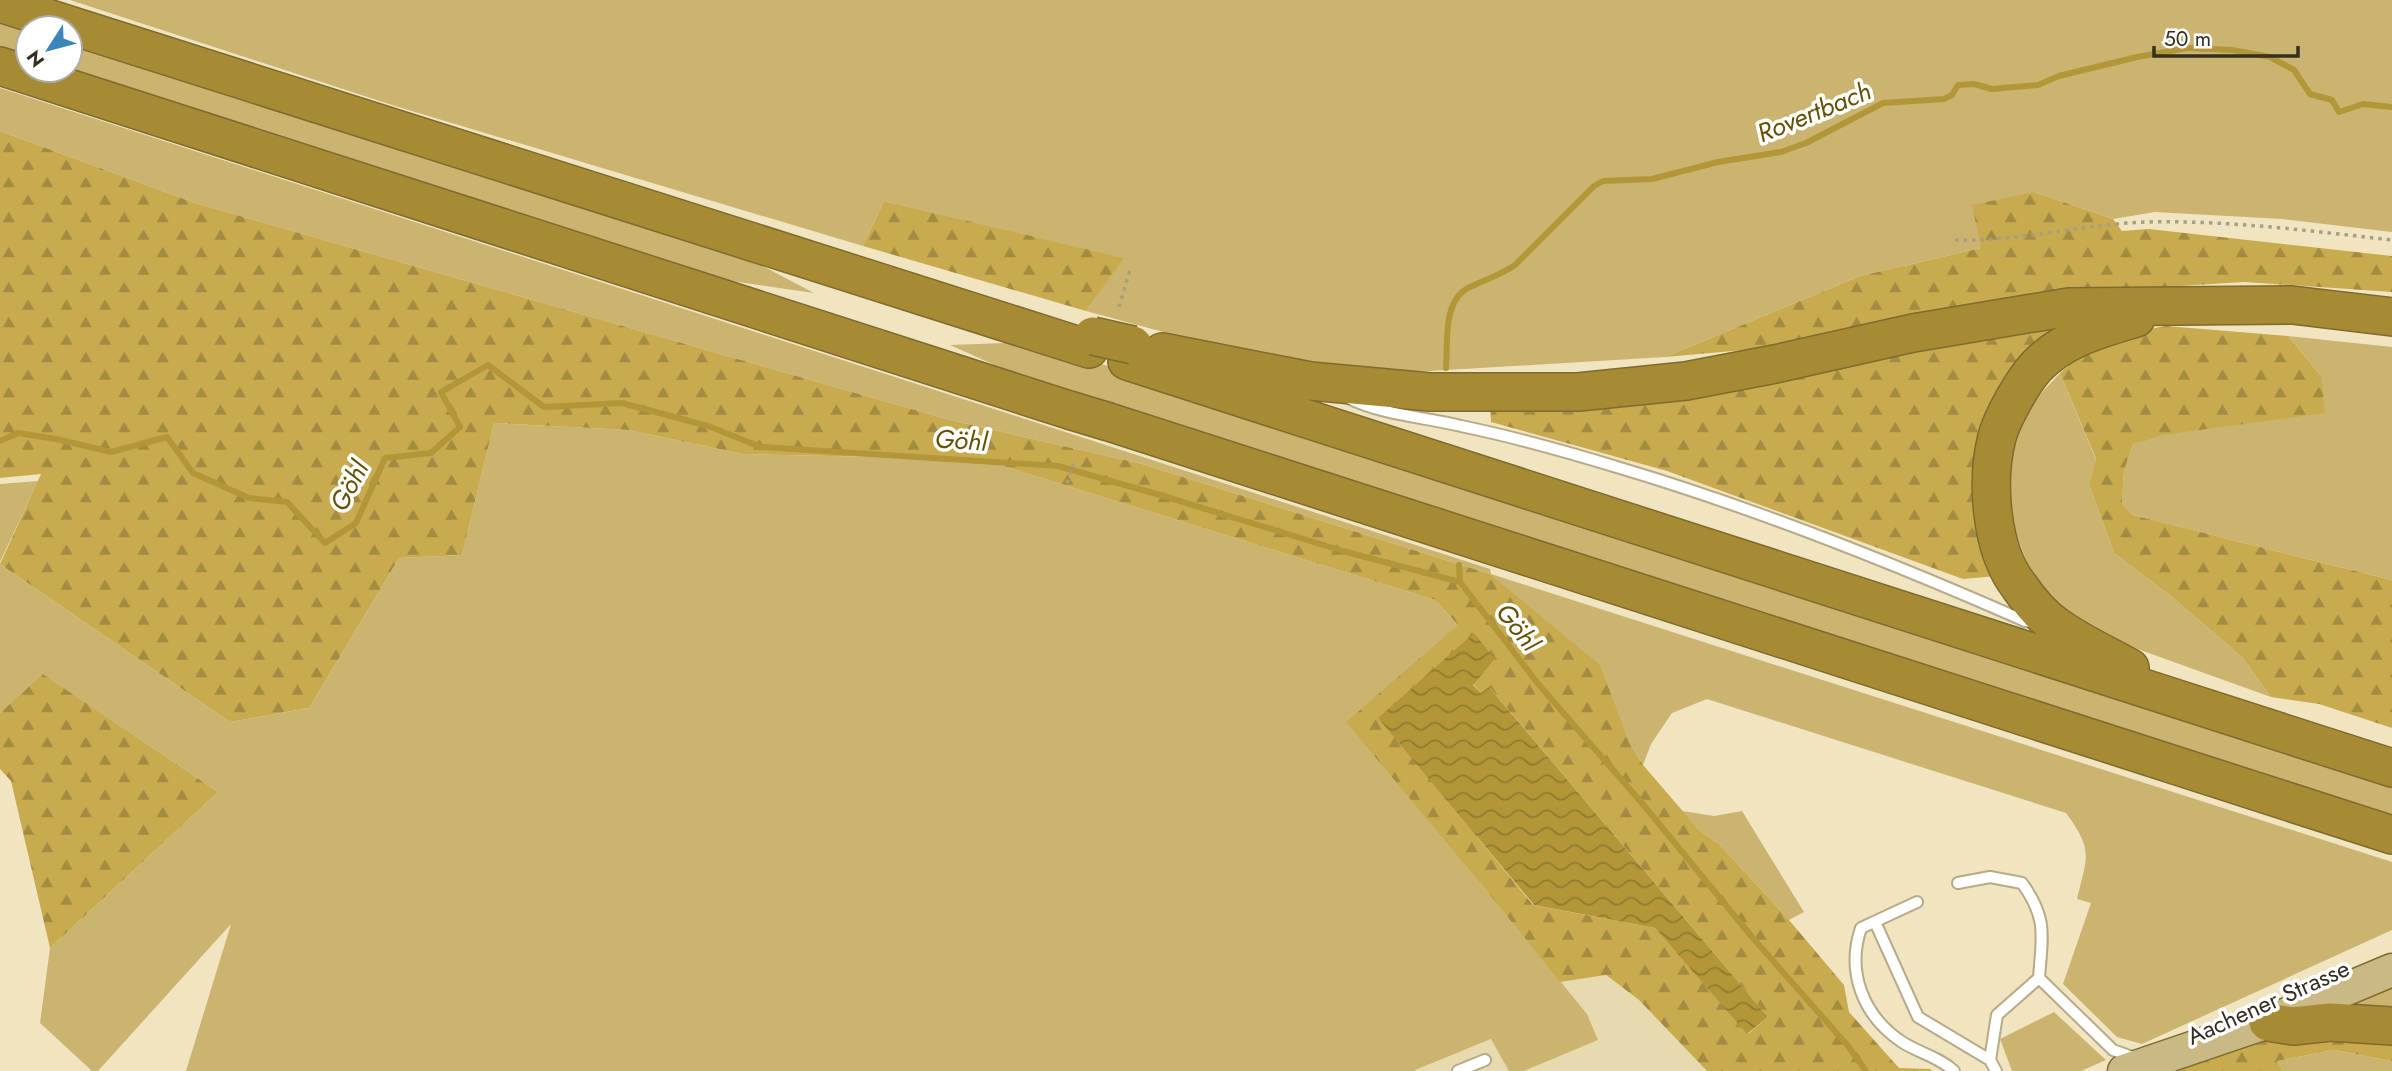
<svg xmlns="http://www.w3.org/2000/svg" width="2392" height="1071" font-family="Jost,sans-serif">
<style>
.built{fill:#e8daaf}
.green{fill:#cbb470}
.forest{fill:url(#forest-firs);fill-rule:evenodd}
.water{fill:url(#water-waves)}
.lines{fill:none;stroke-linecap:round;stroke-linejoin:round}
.stream{stroke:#b29638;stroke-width:6}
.lane-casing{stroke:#b6aa87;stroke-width:14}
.primary-casing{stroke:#7e6b2d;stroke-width:35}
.highway-casing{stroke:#7e6b2d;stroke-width:40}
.path{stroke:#a89f83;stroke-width:3.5;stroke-dasharray:3.5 5;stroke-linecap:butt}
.lane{stroke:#fff;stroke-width:10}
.primary{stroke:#cab985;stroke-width:32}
.highway{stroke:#a68b34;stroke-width:37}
.highway-bridge-casing{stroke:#7e6b2d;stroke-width:40;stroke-linecap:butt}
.highway-bridge{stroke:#a68b34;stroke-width:37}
.labels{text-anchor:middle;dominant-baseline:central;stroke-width:7;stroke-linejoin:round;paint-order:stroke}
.street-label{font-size:24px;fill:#342f21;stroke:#fff}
.water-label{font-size:26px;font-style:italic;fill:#645005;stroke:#fff}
</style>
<defs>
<pattern id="forest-firs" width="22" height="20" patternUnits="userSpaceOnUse" patternTransform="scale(1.75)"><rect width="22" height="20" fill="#c8ab4f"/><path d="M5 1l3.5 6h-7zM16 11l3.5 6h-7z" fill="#a38c41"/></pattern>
<pattern id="water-waves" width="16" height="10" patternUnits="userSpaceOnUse" patternTransform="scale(1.75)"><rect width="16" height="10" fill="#b29638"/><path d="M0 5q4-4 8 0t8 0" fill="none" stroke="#927b2f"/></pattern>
</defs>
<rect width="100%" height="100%" fill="#f1e5c1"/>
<!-- built -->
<path class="built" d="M1605 975 1639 1000 1707 1071H1524L1598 1040 1587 1014 1560 982Z
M1492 1039 1509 1071H1413Z"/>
<!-- green -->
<path class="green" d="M70 0H2392V232L2282 219 2155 212 2113 219 2034 192 1981 248 1860 276 1665 357 1413 372 1320 366 1233 351 1086 311 1123 258 884 201 863 246 395 106Z
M0 11 28 28V63L0 54Z
M70 33 747 258 814 293 690 275 70 70Z
M0 88 1490 569 1491 574 2392 862V930L2142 1044 2117 1037 2063 984 2091 903 2077 899C2087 856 2094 851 2066 813L1707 699 1672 713 1651 744 1643 765 1629 742 1490 574 1142 464 950 420 195 203 0 131Z
M2288 336 2392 347V580L2133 515 2122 503 2124 471 2133 444 2321 376Z
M1033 342 2392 780V821L1048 389 950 345Z
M2060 373 2096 460 2089 484 2114 553 2172 597 2243 658 2271 697 2118 642 2068 616 2030 570 2015 531 2006 486 2015 435 2033 402Z
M494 423 628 430 743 454 878 457 997 464 1435 600 1458 625 1481 884 1587 1014 1598 1040 1524 1071H1509L1491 1039 1413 1071H186L231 924 98 1071H92L40 1023 50 948 218 792 44 675 0 713V564L230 722 309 708 399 558 462 555Z
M38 481 0 562V484Z
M1682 811 1714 816 1742 811 1804 912 1789 920 1720 845 1699 830Z
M2392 985V1016L2328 1012Z
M2054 1012 2106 1060 2081 1071H2012L2000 1039Z
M2334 1050 2392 1061V1071H2283L2277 1061Z"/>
<!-- forest -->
<path class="forest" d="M0 131 195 203 950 420 1142 464 1490 574 1600 665 1629 742 1643 765 1699 830 1720 845 1789 920 1844 985 1849 1012 1899 1068 1930 1069 1932 1071H1707L1639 1000 1606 975 1560 982 1481 884 1346 722 1458 625 1435 600 997 464 878 457 743 454 628 430 494 423 462 555 399 558 309 708 230 722 0 564 41 474 0 478ZM1495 659 1473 684 1481 693 1490 688 1768 1017 1748 1034 1655 928 1533 905 1379 718Z
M2034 192 2113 219 2122 231 2149 229 2392 256V292L2244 282 2100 291 1916 317 1756 349 1665 357 1860 276 1981 248 1972 205Z
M884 201 1124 258 1086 311 863 246Z
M2058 322 2055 336 2013 375 1997 576 1963 579 1667 471 1491 422 1490 404Z
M2166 326 2288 336 2321 376 2325 413 2163 435 2133 444 2124 471 2122 503 2133 515 2392 580V728L2319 704 2271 697 2243 658 2172 597 2114 553 2089 484 2096 459 2060 373 2087 350 2123 334Z
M43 674 218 792 50 948 11 781 0 769V713Z
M2331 1030 2392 1035V1061L2334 1050 2277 1061 2283 1071H2171L2258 1041Z"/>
<!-- water -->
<path class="water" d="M1474 633 1495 659 1473 685 1481 693 1489 687 1768 1017 1747 1034 1655 928 1534 905 1378 718Z"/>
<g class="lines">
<!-- stream -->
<path class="stream" d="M1446 368C1448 342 1442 300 1470 287 1486 279 1501 275 1515 265L1594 186 1603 181 1652 179 1718 162 1781 152 1806 143 1883 103 1944 99 1952 95 1958 85 1974 84 1992 89 2038 85 2059 76 2137 57 2187 48 2232 50 2270 57 2294 70 2310 94 2332 100 2339 112 2363 104 2392 107
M0 441 18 433 56 439 111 452 167 437 193 473 249 498 287 502 325 543 356 523 385 458 431 453 460 427 441 392 488 365 544 407 622 403 708 426 761 447 1058 466 1160 495 1343 551 1460 582 1539 685 1641 802 1752 937 1848 1046 1866 1071
M1459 565 1460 582"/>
<defs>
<path id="lane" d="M1348 398C1383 415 1424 417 1461 426 1514 437 1568 452 1620 468 1758 509 1893 563 2025 621L2037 623
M1958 883 1990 877 2022 883C2048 919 2042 936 2039 978L1997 1015 1990 1060
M1917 902 1861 928C1846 972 1863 1016 1902 1042 1919 1053 1939 1057 1954 1071
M1875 922 1918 1017 1990 1060 1996 1071
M2039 978 2113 1050 2135 1058
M1458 1071 1485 1060"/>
<path id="primary" d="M2124 1071 2268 1022 2392 970"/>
<path id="highway" d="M0 3 1089 349
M0 66 1069 410
M1162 352 1310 381 1430 392H1578L1686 381 1775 364 1913 333 2069 307 2292 305 2392 317
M1127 361 2392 768
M1109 422 2392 835
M2130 668C2105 654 2078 642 2055 625 2042 616 2028 599 2019 586 1990 549 1986 480 1997 437 2002 418 2023 381 2036 367 2063 338 2100 329 2136 318
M2268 1022 2293 1026 2330 1022 2392 1026"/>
</defs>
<!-- lane casing -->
<use href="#lane" class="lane-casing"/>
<!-- primary casing -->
<use href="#primary" class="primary-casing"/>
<!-- highway casing -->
<use href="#highway" class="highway-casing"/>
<!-- path -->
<path class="path" d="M1955 240C2019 242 2082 224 2146 222 2228 220 2311 231 2392 240
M1119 307 1130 270
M1067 483 1075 459"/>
<!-- lane -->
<use href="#lane" class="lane"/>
<!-- primary -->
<use href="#primary" class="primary"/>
<!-- highway -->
<use href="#highway" class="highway"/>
<defs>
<path id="highway-bridge" d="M1093 336 1133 345
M1069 410 1109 422"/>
</defs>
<!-- highway-bridge casing -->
<use href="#highway-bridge" class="highway-bridge-casing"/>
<!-- highway-bridge -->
<use href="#highway-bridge" class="highway-bridge"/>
</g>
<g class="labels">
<!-- street labels -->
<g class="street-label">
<text transform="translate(2268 1002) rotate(-24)">Aachener Strasse</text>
</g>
<!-- water labels -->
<g class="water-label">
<text transform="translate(1814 112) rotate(-22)">Rovertbach</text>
<text transform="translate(961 440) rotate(4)">Göhl</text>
<text transform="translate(349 486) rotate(-62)">Göhl</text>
<text transform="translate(1518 627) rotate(52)">Göhl</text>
</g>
</g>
<!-- north arrow -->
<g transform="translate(49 49) rotate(234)"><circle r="33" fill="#ffffff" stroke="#aeaca6" stroke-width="2"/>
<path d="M0-5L12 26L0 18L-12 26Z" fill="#3b86ba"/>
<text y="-10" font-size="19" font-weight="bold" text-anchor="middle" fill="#342f21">N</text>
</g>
<!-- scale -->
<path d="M2154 46v10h144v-10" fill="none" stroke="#342f21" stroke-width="3.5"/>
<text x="2164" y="46" font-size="21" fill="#342f21" stroke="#ffffff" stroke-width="5" paint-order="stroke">50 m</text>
</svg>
